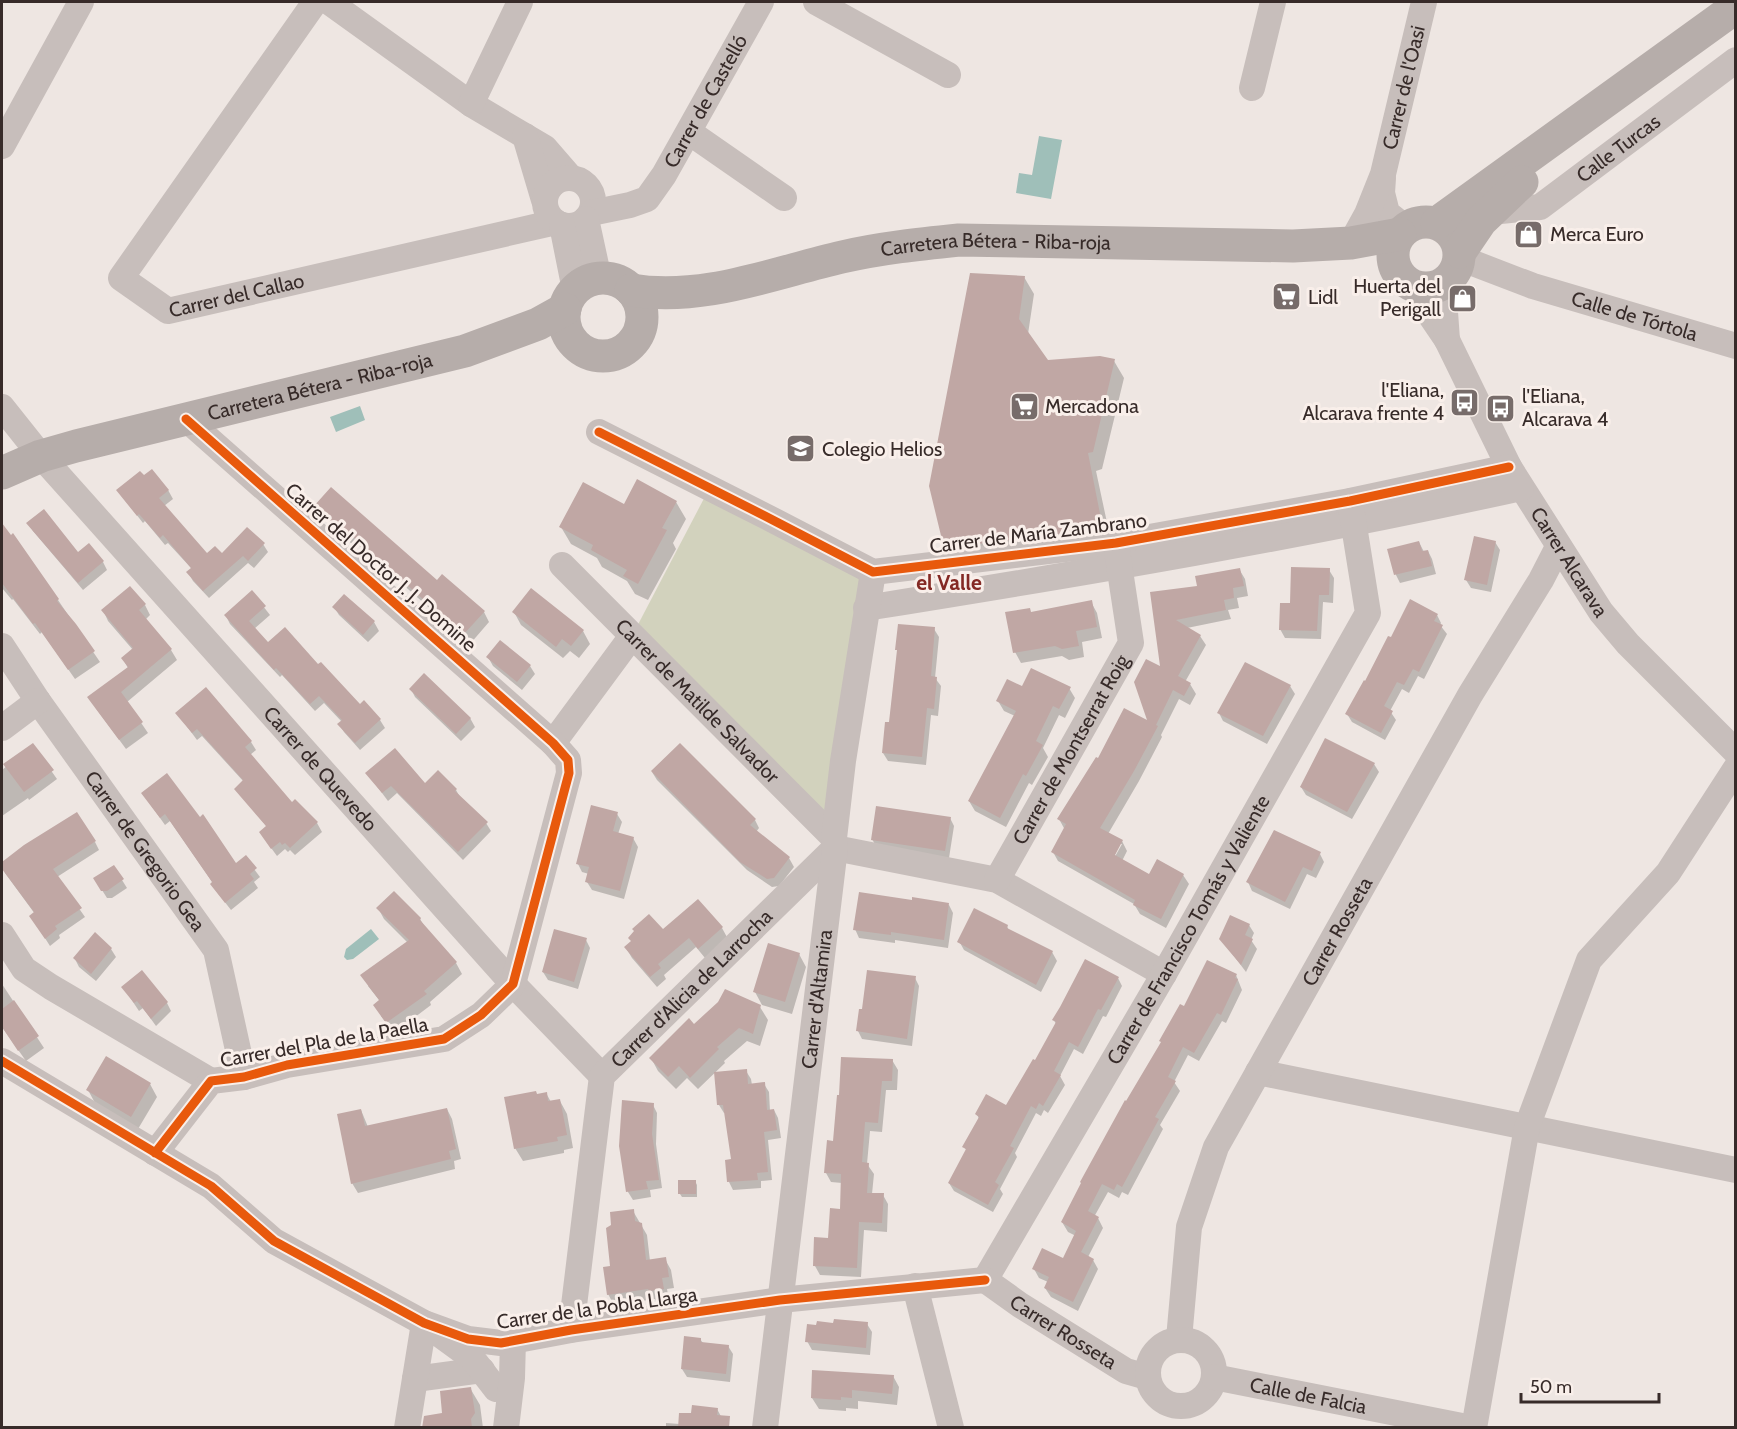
<svg xmlns="http://www.w3.org/2000/svg" width="1737" height="1429" font-family="Cabin,sans-serif">
<style>
.green{fill:#d2d2bd}
.water{fill:#9fbfb9}
.shadow{fill:#0003;fill-rule:evenodd}
.building{fill:#c0a7a4}
.lines{fill:none;stroke-linecap:round;stroke-linejoin:round}
.minor{stroke:#c7bebb;stroke-width:26}
.major{stroke:#b6adaa;stroke-width:33}
.cycleway-casing{stroke:#f9efea;stroke-width:13}
.cycleway{stroke:#e8590c;stroke-width:9}
.labels{text-anchor:middle;dominant-baseline:central;stroke-width:6;stroke-linejoin:round;paint-order:stroke}
.street-label{font-size:20px;fill:#372b29;stroke:#f9efea}
.poi-label{font-size:20px;fill:#372b29;stroke:#f9efea;text-anchor:start}
.neighbourhood-label{font-size:21px;font-weight:bold;fill:#842924;stroke:#f9efea}
</style>
<rect width="100%" height="100%" fill="#eee6e2"/>
<!-- green -->
<path class="green" d="M710 487 873 572 834 838 632 636Z"/>
<!-- water -->
<path class="water" d="M1039 136 1062 140 1051 199 1016 193 1019 173 1032 175Z
M360 406 365 420 336 432 330 417Z
M371 929 379 939 353 959 347 960 344 957 346 949Z"/>
<!-- shadow -->
<path class="shadow" d="M1024 277 1034 294 1028 334 1048 361H1114L1124 378 1102 469 1096 471 1112 546 955 565 945 548 930 486Z
M168 490 173 499 164 506 207 555 222 556 263 544 268 552 254 568 248 563 209 598 193 581 188 572 192 569 168 543 165 545 145 521 143 523 118 491Z
M676 502 686 519 673 543 676 549 648 600 635 594 627 581 602 567 597 558 571 544 561 527 624 506Z
M316 506 484 612 489 622 470 644 356 543 354 546 322 516Z
M28 523 78 554 103 562 107 570 83 590 33 531Z
M7 533 58 600 100 662 75 679 42 632 40 634 13 599 12 600 2 588V538Z
M1419 542 1424 552 1428 551 1432 559 1436 574 1400 583 1396 575 1389 550Z
M1495 542 1500 550 1491 592 1471 588 1466 580Z
M1239 569 1245 579 1248 596 1237 598 1239 608 1228 610 1231 619 1187 628 1200 636 1206 645 1185 682 1190 684 1196 694 1190 705 1179 699 1161 735 1162 737 1139 781 1108 834 1122 841 1127 851 1122 861 1149 876 1183 875 1189 884 1166 928 1140 914 1134 904 1058 861 1053 852 1065 830 1059 819 1150 723 1162 669 1151 594 1199 587ZM1119 844H1122L1112 862Z
M1329 570 1334 578 1333 603 1323 602 1321 639 1285 638 1280 629 1291 605Z
M532 590 583 631 590 644 579 658 570 651 563 658 521 625 514 612Z
M252 592 270 615 254 629 268 644 318 666 360 706 364 702 380 720 385 728 360 750 344 732 339 724 342 722 324 703 315 711 282 675 280 677 230 624 226 616Z
M345 596 374 622 379 631 368 642 339 615 334 607Z
M1091 602 1097 613 1102 638 1082 642 1084 657 1069 660 1062 656 1021 663 1015 652 1032 614Z
M145 605 150 615 145 620 171 650 177 660 127 702 148 733 126 749 95 707 128 668 123 659 133 650 108 621 103 610Z
M1437 615 1441 623 1440 625 1447 634 1424 679 1418 676 1409 693 1402 689 1390 711 1396 720 1385 740 1352 722 1347 714 1391 639Z
M934 629 939 637 935 678 941 686 938 716 931 715 926 765 888 761 883 753 890 724 898 652 897 650Z
M488 657 530 666 535 674 522 690 493 666Z
M1290 686 1295 694 1267 744 1223 721 1219 713Z
M1023 688H1069L1075 698 1065 718 1059 715 1043 748 1048 757 1032 785 1029 783 1006 827 975 811 969 801 1015 716 1004 711 998 701Z
M411 689 470 718 475 727 461 741 415 697Z
M177 713 251 742 256 750 250 755 292 804 295 801 317 823 322 832 295 855 290 850 288 852 285 849 277 856 266 841 267 827 236 789 244 782 202 736 197 740Z
M33 745 57 779 29 800 28 798 2 816V770Z
M1374 764 1379 772 1352 819 1306 795 1301 787Z
M652 772 755 820 759 828 756 832 789 858 794 867 779 886 772 887 747 870 657 780Z
M367 773 456 790 460 797 486 823 491 831 463 860 397 793 388 801Z
M148 801 236 865 245 857 260 877 254 882 258 888 231 910 217 892 212 884 213 883 170 821 165 825Z
M617 814 622 822 618 834 633 838 638 847 624 899 592 890 587 882 589 874 582 872 578 864Z
M950 818 954 826 949 858 877 848 872 839Z
M95 842 99 850 57 877 85 917 59 935 60 938 50 946 36 924 35 914 5 873 2 863 25 846Z
M1320 854 1324 862 1316 878 1307 874 1290 909 1252 891 1248 882Z
M95 879 122 880 127 888 112 898H107Z
M698 901 722 928 728 939 705 958 696 947 664 975 666 979 657 987 632 958 626 948 632 942 636 932 662 931Z
M949 905 953 913 948 948 895 940V943L859 938 855 929Z
M378 908 420 919 426 929 456 963 462 974 430 1002 431 1005 394 1033 381 1016 380 1001 368 986 408 943 384 919Z
M1249 925 1254 933 1251 940 1257 949 1246 972 1221 939Z
M1007 926 1009 931 1052 952 1057 961 1041 992 964 950 959 941Z
M95 934 111 949 116 957 96 981 79 967 75 959Z
M586 940 590 948 578 989 548 980 543 972Z
M799 954 806 967 792 1014 762 1005 755 992Z
M1236 975 1242 990 1226 1023 1222 1021 1199 1061 1188 1055 1174 1082 1180 1091 1160 1125 1163 1129 1128 1195 1122 1192 1119 1198 1108 1192 1094 1217 1098 1218 1103 1228 1088 1257 1093 1260 1098 1269 1078 1311 1051 1297 1045 1288 1048 1282 1039 1278 1034 1269 1064 1260 1076 1236 1068 1232 1062 1222 1126 1103 1185 1008Z
M915 978 919 986 912 1046 862 1039 858 1031Z
M1118 978 1122 986 1106 1017 1103 1016 1083 1054 1074 1049 1060 1076 1065 1085 1048 1113 1044 1110 1041 1116 1036 1113 1015 1153 1017 1157 1000 1189 1003 1194 993 1212 954 1191 949 1183 967 1151 964 1147 979 1119 977 1114 1006 1107 1036 1062 1056 1024 1054 1020Z
M2 984 44 1048 26 1061 2 1027Z
M123 987 167 1003 171 1011 156 1026 143 1008 139 1011Z
M760 1007 768 1020 760 1046 747 1041 724 1061 725 1063 698 1089 687 1078 676 1089 658 1071 651 1058Z
M892 1060 898 1070 897 1090H886L882 1132 870 1131 867 1164 874 1174 872 1194 883 1195 888 1204 887 1232 864 1230 861 1277 820 1275 815 1266 830 1239 841 1210 842 1183 831 1182 826 1173 834 1142Z
M746 1071 751 1079 752 1085 764 1084 769 1092 770 1111 774 1110 778 1118 781 1138 768 1140 772 1180 761 1181V1188L733 1190 729 1182 733 1161 726 1113H724L719 1105Z
M150 1084 157 1097 138 1129 95 1103 88 1090Z
M546 1093 551 1102 560 1101 567 1114 573 1148 564 1150V1153L523 1161 515 1148 537 1095Z
M653 1105 657 1113 656 1144 662 1188 650 1190 651 1197 633 1200 628 1192 621 1146Z
M447 1109 452 1119 461 1159 454 1161 455 1169 358 1193 352 1183 361 1110 368 1127Z
M695 1181 697 1185V1197H682L680 1194Z
M633 1211 647 1235 650 1261 665 1259 671 1270 674 1288 667 1289 669 1300 656 1301 655 1299 614 1305 608 1294 611 1267Z
M835 1324H867L872 1332 870 1355 812 1350 807 1341Z
M700 1339 703 1343 728 1346 733 1354 730 1382 687 1377 682 1369Z
M893 1376 899 1387 897 1405 858 1401V1409L846 1408V1411L819 1409 812 1398Z
M470 1388 480 1405 483 1428H430Z
M717 1409 723 1420 722 1428H666V1423L680 1424 693 1415Z"/>
<!-- building -->
<path class="building" d="M970 273 1025 276 1019 319 1048 360 1100 356 1115 359 1093 452 1088 453 1103 529 944 548 929 486Z
M152 469 169 490 159 498 207 553 215 546 222 553 247 527 265 543 248 561 243 556 203 591 186 572 191 568 163 535 160 538 139 514 137 516 116 490 140 471 144 475Z
M637 479 677 501 662 528 667 530 638 584 623 576 627 570 591 550 593 545 559 527 583 482 624 504Z
M331 487 437 580 442 574 485 611 463 635 350 534 348 536 314 506Z
M44 509 78 552 89 543 104 561 78 583 26 523Z
M2 523 11 535 13 533 59 599 57 601 76 624 95 651 68 670 35 623 33 624 2 583Z
M1474 536 1496 541 1487 585 1464 580Z
M1419 541 1422 551 1428 550 1432 566 1394 575 1387 549Z
M1291 567 1330 568 1329 595H1319L1317 631 1279 630 1280 603H1290Z
M1240 568 1244 586 1233 588 1234 598 1224 600 1226 610 1176 620 1201 635 1178 676 1191 683 1184 696 1173 690 1156 725 1158 726 1134 771 1100 828 1123 840 1115 855 1149 874 1157 859 1184 874 1161 919 1133 905 1135 900 1051 852 1066 824 1057 819 1096 757 1098 758 1124 708 1147 720 1134 682 1146 659 1160 666 1150 592 1197 586 1195 576Z
M130 586 146 604 139 610 172 649 121 692 143 722 119 740 87 697 128 667 121 658 133 648 101 610Z
M531 588 584 630 571 646 562 639 556 647 512 612Z
M252 590 266 606 249 621 268 642 285 627 318 664 321 662 360 704 364 700 381 719 355 743 337 724 342 720 319 696 310 704 276 668 274 670 224 615Z
M344 594 375 621 363 635 332 607Z
M1410 599 1438 614 1434 621 1443 625 1419 672 1413 669 1404 685 1397 682 1384 706 1393 711 1381 733 1345 714 1364 680 1365 681 1388 636 1391 637Z
M1092 600 1097 627 1076 631 1079 646 1062 649 1055 646 1013 653 1005 612 1030 608 1031 612Z
M898 624 935 627 931 676 937 677 934 709 927 708 922 757 882 753 885 722H889L897 650H895Z
M500 640 531 665 517 682 486 657Z
M1245 662 1291 685 1263 736 1217 713Z
M1031 668 1071 687 1059 709 1053 706 1036 741 1043 745 1026 776 1023 774 1000 818 968 801 1016 711 996 701 1007 679 1022 686Z
M424 673 471 718 456 734 409 689Z
M206 687 252 741 245 747 292 802 295 799 318 822 290 848 285 843 282 845 280 842 271 849 259 832 266 826 234 789 243 780 197 729 192 733 175 713Z
M1325 738 1375 763 1347 812 1300 787Z
M33 743 54 770 24 792 3 764Z
M680 743 756 819 750 825 790 857 774 878 767 879 740 862 651 771Z
M395 748 425 783 438 770 457 789 455 791 488 822 458 852 391 786 382 793 365 773Z
M167 773 200 817 203 814 236 863 246 855 257 868 250 874 254 879 225 903 210 884 212 882 165 814 160 818 141 793Z
M591 805 618 812 613 831 634 837 620 891 585 882 589 867 576 864Z
M876 806 951 817 945 851 871 840Z
M77 812 96 841 53 869 82 908 55 926 57 929 45 939 29 916 34 912 2 869V862L24 845Z
M1274 830 1321 852 1312 871 1303 867 1285 902 1246 882Z
M114 865 124 879 107 891H101L93 878Z
M394 891 421 918 420 920 457 962 424 991 427 994 386 1023 373 1005 379 1000 360 975 409 940 376 908Z
M859 892 912 900V897L949 903 944 940 891 932V935L853 930Z
M698 899 723 927 698 949 689 938 658 964 661 968 650 977 624 947 631 941 628 938 634 931 632 929 649 914 663 929Z
M974 908 1008 925 1007 928 1053 951 1036 985 957 942Z
M1230 915 1250 924 1245 935 1253 939 1241 965 1219 939Z
M554 929 587 938 574 982 542 972Z
M95 932 112 948 91 974 73 958Z
M768 943 800 953 785 1002 753 992Z
M1085 959 1119 977 1101 1010 1098 1009 1078 1047 1069 1042 1054 1071 1061 1075 1043 1106 1039 1103 1036 1109 1031 1106 1010 1146 1014 1148 995 1182 999 1185 988 1205 948 1183 966 1149 962 1147 979 1117 975 1114 986 1094 1006 1105 1033 1059 1035 1060 1056 1022 1052 1020 1060 1007Z
M1207 960 1237 974 1235 978 1238 979 1221 1015 1217 1013 1194 1053 1183 1047 1168 1077 1176 1081 1155 1117 1159 1119 1122 1187 1117 1184 1114 1190 1102 1184 1088 1211 1099 1217 1081 1252 1094 1259 1073 1302 1044 1288 1049 1277 1032 1269 1042 1248 1063 1258 1076 1231 1061 1222 1081 1183 1080 1182 1125 1100 1126 1101 1161 1042 1159 1041 1180 1004 1184 1006Z
M142 970 168 1002 151 1019 137 1001 134 1003 121 987Z
M867 970 916 976 907 1039 856 1031 859 1009H862Z
M725 989 761 1005 753 1034 739 1028 717 1047 719 1049 690 1078 679 1066 668 1077 649 1058 689 1018 694 1024 718 1002Z
M14 1000 39 1036 18 1051 2 1027V1009Z
M106 1056 151 1083 131 1117 86 1090Z
M841 1057 893 1059 892 1081H882L878 1123 865 1122 862 1162 869 1163 867 1193H884L882 1223 859 1222 857 1268 813 1266 814 1237 828 1238 830 1208 840 1209 841 1174 824 1173 827 1140 833 1141 837 1095H839Z
M747 1069 748 1084 765 1082 767 1110 774 1109 777 1130 764 1132 768 1172 757 1173 758 1180 727 1182 725 1160 731 1159 723 1105H717L714 1072Z
M536 1091 537 1094 547 1092 548 1101 560 1099 567 1135 557 1137 558 1141 514 1149 504 1097Z
M622 1100 654 1103 652 1134 659 1180 646 1181 648 1189 626 1192 619 1146Z
M447 1108 456 1149 449 1151 451 1159 351 1184 337 1114 361 1109 365 1126Z
M678 1180H696V1194H678Z
M634 1209 635 1221 642 1223 646 1260 666 1257 669 1277 662 1278 664 1289 649 1291 648 1289 607 1295 603 1267 610 1266 606 1228 611 1225 610 1212Z
M834 1319 868 1322 866 1348 805 1342 807 1324 816 1325 817 1321 833 1323Z
M684 1336 701 1338V1342L729 1345 726 1374 681 1369Z
M812 1370 894 1375 892 1394 852 1390V1398L841 1397V1400L811 1398Z
M471 1387 475 1413 471 1419 472 1428H422L424 1416 442 1413 440 1391Z
M692 1405 718 1408 717 1415 730 1416 729 1428H678L679 1413H691Z"/>
<g class="lines">
<!-- minor -->
<g class="minor">
<path id="s1" d="M315 2 121 278 168 311 556 222"/>
<path d="M329 2 471 104 545 148 571 178"/>
<path d="M816 2 948 75"/>
<path d="M1252 88 1273 2"/>
<path d="M471 104 520 2"/>
<path d="M689 132 784 198"/>
<path d="M525 136 544 200"/>
<path d="M2 146 81 2"/>
<circle cx="569" cy="202" r="24"/>
<path d="M1383 178 1382 193 1387 213 1406 228"/>
<path id="s2" d="M1491 212 1540 207 1736 60"/>
<path id="s3" d="M591 213 630 205 647 199 664 175 761 2"/>
<path d="M586 219 599 279"/>
<path d="M562 225 575 290"/>
<path id="s4" d="M1351 243 1367 214 1383 174 1424 2"/>
<path id="s5" d="M1460 258 1533 286 1736 346"/>
<path id="s6" d="M1417 286 1430 315 1447 340 1509 467 1601 612 1628 644 1736 752"/>
<path d="M1447 340 1445 312 1449 279"/>
<path id="s7" d="M2 407 41 456 513 984 602 1076"/>
<path d="M599 432 765 516 873 572 1116 543 1350 501 1509 467"/>
<path id="s8" d="M562 565 834 838"/>
<path d="M866 608C1085 573 1304 536 1521 488"/>
<path id="s9" d="M2 646 38 701 216 950 244 1077"/>
<path d="M2 728 38 701"/>
<path d="M553 743 632 636"/>
<path d="M835 848 997 880 1164 974"/>
<path id="s10" d="M997 880 1131 643 1117 551"/>
<path d="M2 935 24 969 51 987 211 1081"/>
<path d="M2 1061 211 1186 274 1241 424 1323 468 1339 501 1343 571 1330 780 1300 985 1280"/>
<path d="M1258 1072 1736 1170"/>
<path d="M155 1153 211 1081 244 1077 287 1065 444 1039 481 1015 513 984 569 773 568 760 553 743 186 419"/>
<path id="s11" d="M985 1280 1164 974 1368 613 1350 501"/>
<path id="s12" d="M985 1280 1020 1305 1126 1371 1147 1377"/>
<path d="M915 1286 951 1428"/>
<path id="s13" d="M571 1330 602 1076 835 848"/>
<path id="s14" d="M1179 1339 1189 1227 1216 1147 1470 695 1541 580 1558 547"/>
<circle cx="1181" cy="1373" r="33"/>
<path id="s15" d="M1214 1377 1472 1428"/>
<path d="M415 1379 482 1370"/>
<path d="M407 1428 424 1323 472 1358 496 1389"/>
<path d="M506 1428 512 1378 513 1340"/>
<path id="s16" d="M765 1428 835 848 834 838 843 761 873 572"/>
<path d="M1474 1428 1527 1127 1589 960 1668 873 1736 768"/>
</g>
<!-- major -->
<g class="major">
<circle cx="1426" cy="255" r="33"/>
<path d="M1437 223 1736 7"/>
<path d="M1460 252 1481 221 1522 182"/>
<circle cx="603" cy="317" r="39"/>
<path id="s17" d="M631 290C702 302 773 273 842 257 881 248 920 244 959 240L1293 246 1351 243 1400 234"/>
<path id="s18" d="M2 473 41 456 76 446 465 351 538 324 565 309"/>
</g>
<defs>
<path id="cycleway" d="M599 432 765 516 873 572 1116 543 1350 501 1509 467
M2 1061 211 1186 274 1241 424 1323 468 1339 501 1343 571 1330 780 1300 985 1280
M155 1153 211 1081 244 1077 287 1065 444 1039 481 1015 513 984 569 773 568 760 553 743 186 419"/>
</defs>
<!-- cycleway casing -->
<use href="#cycleway" class="cycleway-casing"/>
<!-- cycleway -->
<use href="#cycleway" class="cycleway"/>
</g>
<!-- icons -->
<defs>
<symbol id="shop-square" viewBox="-11 -11 22 22"><rect x="-9" y="-9" width="18" height="18" rx="4" fill="#776c6a" stroke="#f9efea"/><path d="M-5-2.5h2.3a2.7 3.5 0 0 1 5.4 0H5L5.5 6h-11ZM-1.5-2.5h3a1.5 2.3 0 0 0-3 0Z" fill="#fff"/></symbol>
<symbol id="supermarket-square" viewBox="-11 -11 22 22"><rect x="-9" y="-9" width="18" height="18" rx="4" fill="#776c6a" stroke="#f9efea"/><path d="M-6-5.5h2.5l.6 2H6L4.5 2H-2.5L-4.4-4H-6ZM-1.5 3.2a1.3 1.3 0 1 0 .1 0ZM3 3.2a1.3 1.3 0 1 0 .1 0Z" fill="#fff"/></symbol>
<symbol id="bus-square" viewBox="-11 -11 22 22"><rect x="-9" y="-9" width="18" height="18" rx="4" fill="#776c6a" stroke="#f9efea"/><path d="M-5-6H5V4H4V6H2V4H-2V6H-4V4H-5ZM-3.5-4V0h7V-4ZM-3.5 1.2v1.5H-2V1.2ZM2 1.2v1.5H3.5V1.2Z" fill="#fff"/></symbol>
<symbol id="school-square" viewBox="-11 -11 22 22"><rect x="-9" y="-9" width="18" height="18" rx="4" fill="#776c6a" stroke="#f9efea"/><path d="M0-5L7-2L0 1L-7-2ZM-4 1L0 2.5L4 1V4Q0 6-4 4Z" fill="#fff"/></symbol>
</defs>
<g fill-rule="evenodd">
<use href="#shop-square" x="1512" y="218" width="33" height="33"/>
<use href="#supermarket-square" x="1270" y="280" width="33" height="33"/>
<use href="#shop-square" x="1446" y="282" width="33" height="33"/>
<use href="#bus-square" x="1448" y="386" width="33" height="33"/>
<use href="#supermarket-square" x="1008" y="390" width="33" height="33"/>
<use href="#bus-square" x="1484" y="392" width="33" height="33"/>
<use href="#school-square" x="784" y="432" width="33" height="33"/>
</g>
<g class="labels">
<!-- street labels -->
<g class="street-label">
<text stroke="none"><textPath href="#s4" startOffset="165">Carrer de l'Oasi</textPath></text>
<text stroke="none"><textPath href="#s3" startOffset="172">Carrer de Castelló</textPath></text>
<text stroke="none"><textPath href="#s2" startOffset="147">Calle Turcas</textPath></text>
<text stroke="none"><textPath href="#s17" startOffset="370">Carretera Bétera - Riba-roja</textPath></text>
<text stroke="none"><textPath href="#s1" startOffset="465">Carrer del Callao</textPath></text>
<text stroke="none"><textPath href="#s5" startOffset="184">Calle de Tórtola</textPath></text>
<text stroke="none"><textPath href="#s18" startOffset="330">Carretera Bétera - Riba-roja</textPath></text>
<text transform="translate(1038 533) rotate(-7)">Carrer de María Zambrano</text>
<text stroke="none"><textPath href="#s6" startOffset="316">Carrer Alcarava</textPath></text>
<text transform="translate(381 567) rotate(41)">Carrer del Doctor J. J. Domine</text>
<text stroke="none"><textPath href="#s8" startOffset="192">Carrer de Matilde Salvador</textPath></text>
<text stroke="none"><textPath href="#s10" startOffset="150">Carrer de Montserrat Roig</textPath></text>
<text stroke="none"><textPath href="#s7" startOffset="482">Carrer de Quevedo</textPath></text>
<text stroke="none"><textPath href="#s9" startOffset="250">Carrer de Gregorio Gea</textPath></text>
<text stroke="none"><textPath href="#s11" startOffset="405">Carrer de Francisco Tomás y Valiente</textPath></text>
<text stroke="none"><textPath href="#s14" startOffset="444">Carrer Rosseta</textPath></text>
<text stroke="none"><textPath href="#s13" startOffset="381">Carrer d'Alicia de Larrocha</textPath></text>
<text stroke="none"><textPath href="#s16" startOffset="432">Carrer d'Altamira</textPath></text>
<text transform="translate(324 1042) rotate(-10)">Carrer del Pla de la Paella</text>
<text transform="translate(597 1308) rotate(-8)">Carrer de la Pobla Llarga</text>
<text stroke="none"><textPath href="#s12" startOffset="94">Carrer Rosseta</textPath></text>
<text stroke="none"><textPath href="#s15" startOffset="96">Calle de Falcia</textPath></text>
</g>
<!-- poi labels -->
<g class="poi-label">
<text x="1550" y="234">Merca Euro</text>
<text x="1441" y="286" text-anchor="end">Huerta del<tspan x="1441" dy="23">Perigall</tspan></text>
<text x="1308" y="297">Lidl</text>
<text x="1444" y="390" text-anchor="end">l'Eliana,<tspan x="1444" dy="23">Alcarava frente 4</tspan></text>
<text x="1522" y="396">l'Eliana,<tspan x="1522" dy="23">Alcarava 4</tspan></text>
<text x="1045" y="406">Mercadona</text>
<text x="822" y="449">Colegio Helios</text>
</g>
<!-- neighbourhood labels -->
<g class="neighbourhood-label">
<text x="949" y="582">el Valle</text>
</g>
</g>
<!-- border -->
<rect width="1737" height="1429" fill="none" stroke="#372b29" stroke-width="6"/>
<!-- scale -->
<path d="M1521 1393v9h138v-9" fill="none" stroke="#372b29" stroke-width="3"/>
<text x="1530" y="1393" font-size="18" fill="#372b29" stroke="#f9efea" stroke-width="4.5" paint-order="stroke">50 m</text>
</svg>
